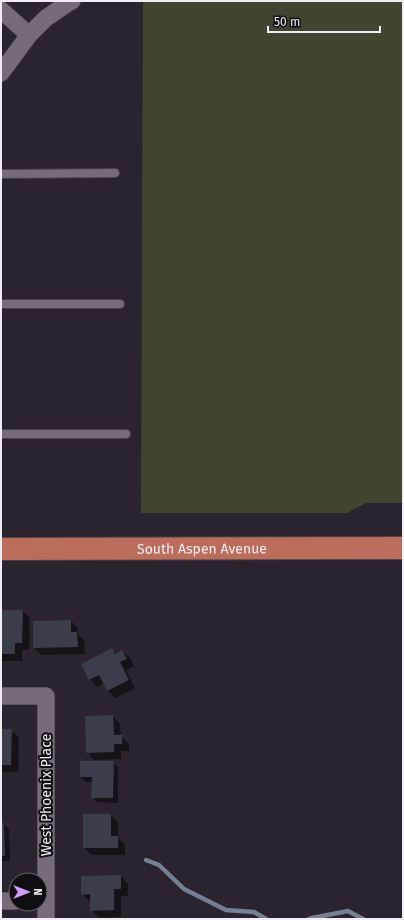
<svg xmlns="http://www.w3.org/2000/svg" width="404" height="920" font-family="'Fira Sans',sans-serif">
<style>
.green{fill:#424431}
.shadow{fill:#0007}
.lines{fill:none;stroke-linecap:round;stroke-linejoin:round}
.stream{stroke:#768093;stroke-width:4.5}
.building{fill:#3c3d4b}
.service-casing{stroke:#49424b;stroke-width:10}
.minor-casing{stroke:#49424b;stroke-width:18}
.primary-casing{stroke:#49424b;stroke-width:24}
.service{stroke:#756b79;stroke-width:8}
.minor{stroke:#756b79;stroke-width:17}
.primary{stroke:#bb6d5b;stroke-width:22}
.labels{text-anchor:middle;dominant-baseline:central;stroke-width:4;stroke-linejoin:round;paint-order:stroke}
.street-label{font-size:14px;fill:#f2ecf4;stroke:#110e13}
</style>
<rect width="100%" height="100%" fill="#2b232e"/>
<!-- green -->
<path class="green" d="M143 1H403V503H366L347 513H141Z"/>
<!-- shadow -->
<path class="shadow" d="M1 611H23L30 618 29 650H22V661H1Z
M34 621H71L78 628V634L84 640 85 654 41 655 34 648Z
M111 649 116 654 122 651 130 658 134 666 126 670 135 688 115 698 108 691 104 683 97 687 90 679Z
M113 716 120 724 121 736 129 744V751H121V759L94 760 87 752Z
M1 730H11L19 737 18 772H1Z
M113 762 118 767V803L97 802 92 797 93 782H86L81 777Z
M110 815 118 822V838L125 845V855H91L84 847Z
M1 824H4L9 829 10 861H1Z
M121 876 128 884V896H121V917L99 918 91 910V902H90L82 894Z"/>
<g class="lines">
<!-- stream -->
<path class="stream" d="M146 860 159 865 184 889 226 910 254 912 266 919
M309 919 312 918 348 911 363 919"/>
</g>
<!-- building -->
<path class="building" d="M1 610H23L22 643H15V654H1Z
M71 620V632H77L78 647 33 648V621Z
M112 648 115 654 122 650 127 659 120 662 129 680 107 691 99 675 89 680 81 664Z
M113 715 114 735H122V744H114V752L86 753 85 716Z
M1 729H12L11 765H1Z
M80 761H114L113 798H91L92 777H80Z
M83 814H111V836H118V848H83Z
M1 823H4L5 856H1Z
M121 875V889H114V910L90 911V894L81 895V876Z"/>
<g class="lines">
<defs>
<path id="service" d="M1 174 115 173
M1 304H120
M1 434H126"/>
<path id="minor" d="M1 10 29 35
M1 73 29 35 46 18 68 3 72 1
M1 696H46V919
M1 901H16"/>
<g id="primary">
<path id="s1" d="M1 549 403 548"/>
</g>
</defs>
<!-- service casing -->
<use href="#service" class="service-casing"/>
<!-- minor casing -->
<use href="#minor" class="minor-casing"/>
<!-- primary casing -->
<use href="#primary" class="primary-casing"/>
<!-- service -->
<use href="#service" class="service"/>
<!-- minor -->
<use href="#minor" class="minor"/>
<!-- primary -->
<use href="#primary" class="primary"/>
</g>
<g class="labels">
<!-- street labels -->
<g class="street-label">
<text stroke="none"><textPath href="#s1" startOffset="201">South Aspen Avenue</textPath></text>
<text transform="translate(46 795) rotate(-90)">West Phoenix Place</text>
</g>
</g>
<!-- border -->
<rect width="404" height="920" fill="none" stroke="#f2ecf4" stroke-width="4"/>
<!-- north arrow -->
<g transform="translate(28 892) rotate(90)"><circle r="19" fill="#110e13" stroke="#6b676d"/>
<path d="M0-3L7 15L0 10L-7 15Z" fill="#d59bfa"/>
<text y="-6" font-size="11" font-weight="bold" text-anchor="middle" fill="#f2ecf4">N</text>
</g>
<!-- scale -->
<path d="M268 26v6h112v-6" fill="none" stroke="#f2ecf4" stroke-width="2"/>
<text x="274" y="26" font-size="12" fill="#f2ecf4" stroke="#110e13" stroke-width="3" paint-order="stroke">50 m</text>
</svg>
